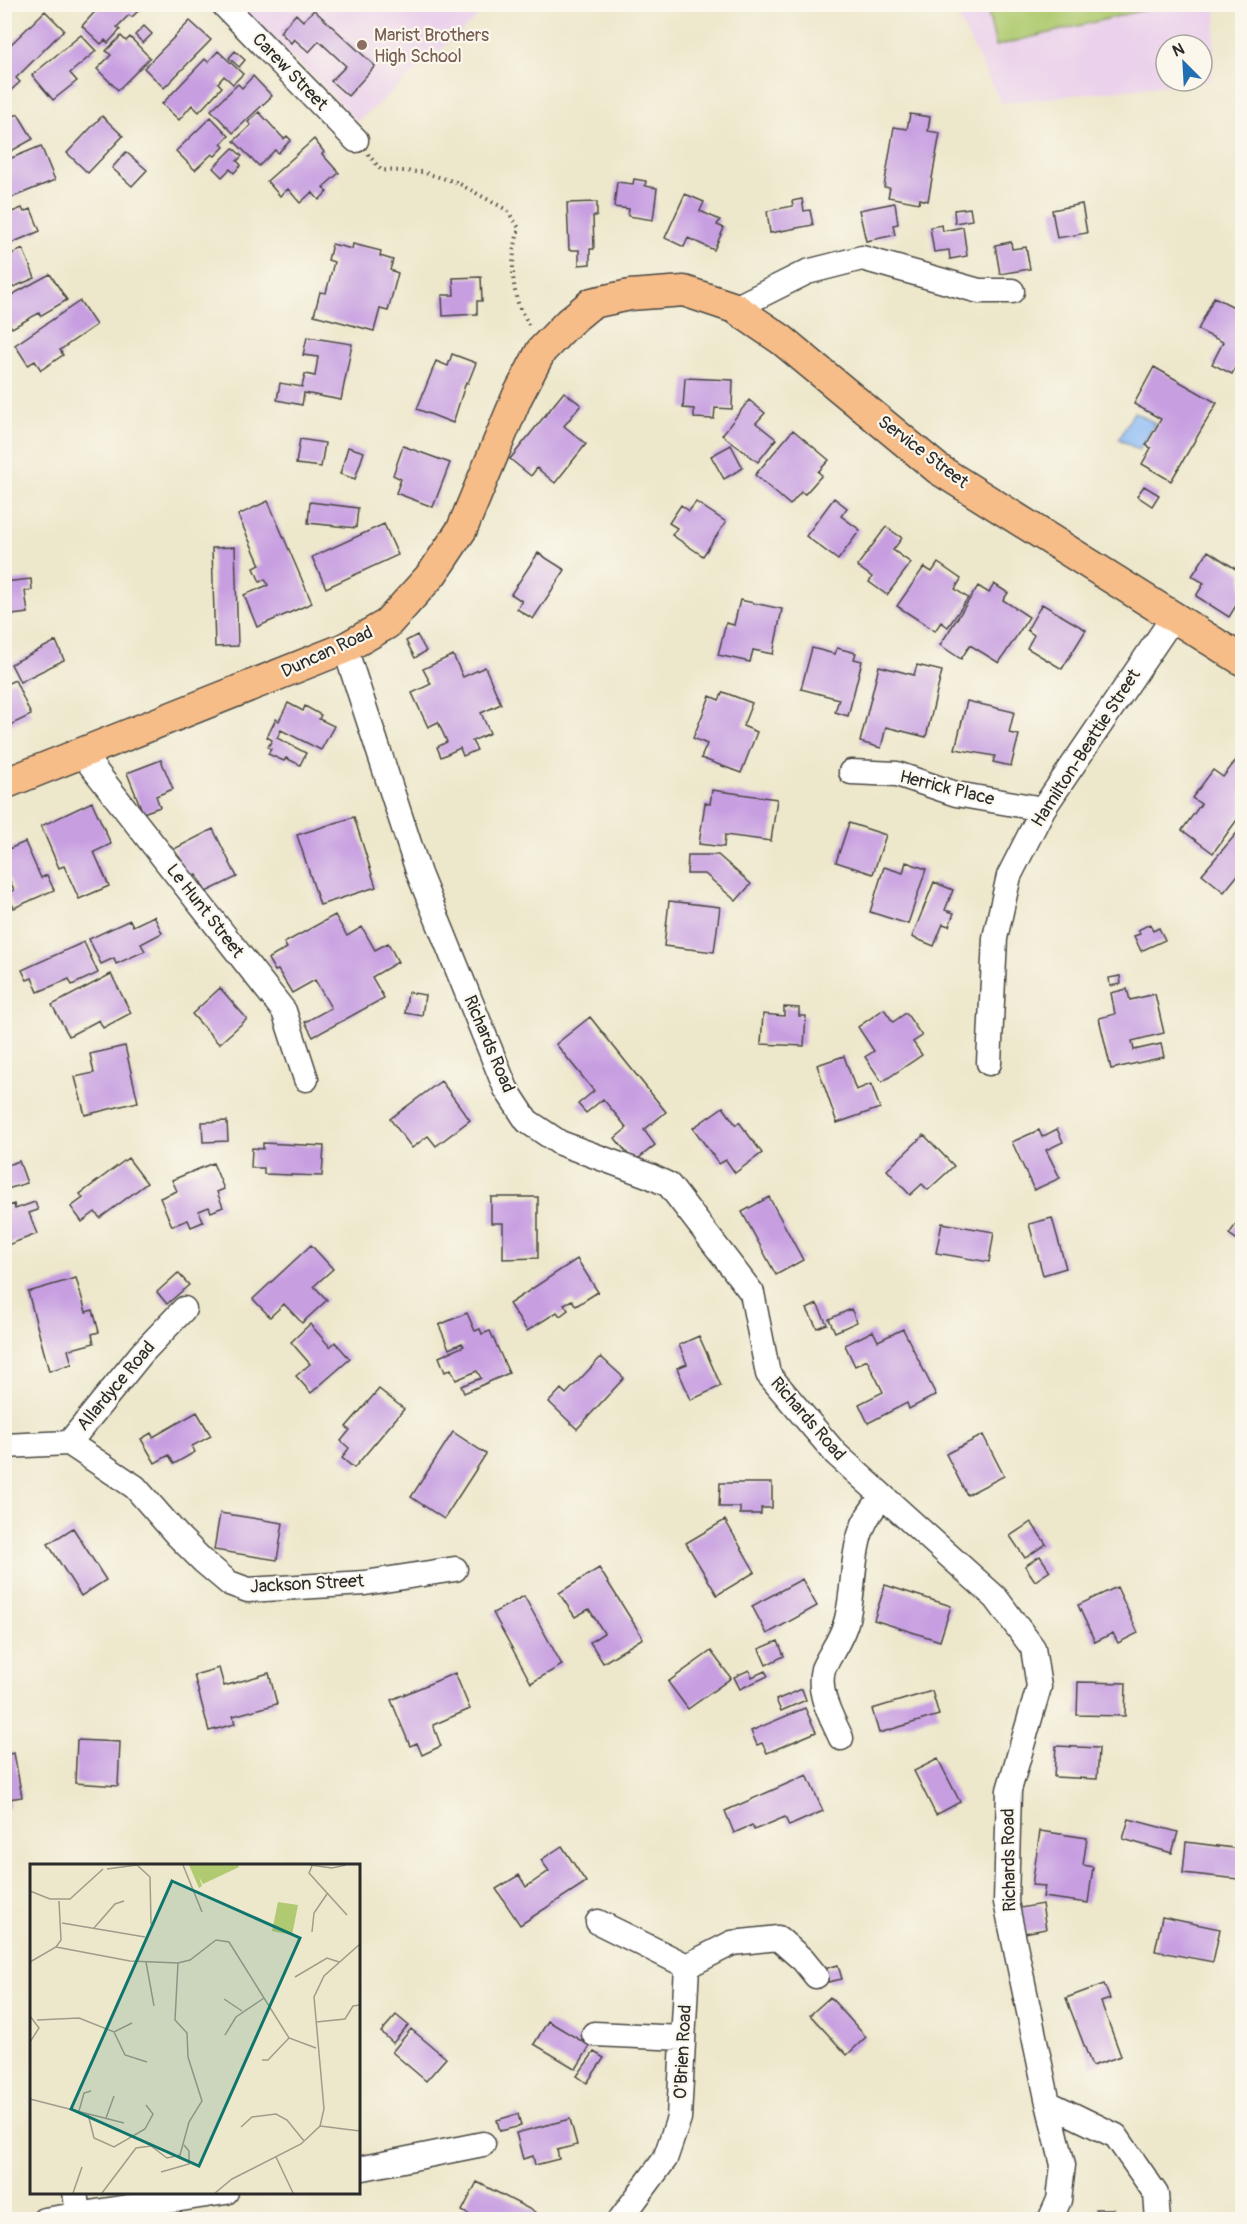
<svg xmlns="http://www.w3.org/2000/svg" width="1247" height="2224" font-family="Pangolin,sans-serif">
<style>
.built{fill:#ebd1eb;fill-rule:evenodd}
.green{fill:#afca70;stroke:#6d7a4e;stroke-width:1.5}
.water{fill:#89baf5;stroke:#5a7290;stroke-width:1.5}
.building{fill:#c79fe1}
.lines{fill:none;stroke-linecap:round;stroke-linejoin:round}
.minor-casing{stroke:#484743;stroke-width:27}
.major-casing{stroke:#484743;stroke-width:33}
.path{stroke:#484743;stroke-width:4;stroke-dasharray:1.5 4.5;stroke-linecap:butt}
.minor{stroke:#fff;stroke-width:24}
.major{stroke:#f7bd88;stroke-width:30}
.education-dot{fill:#8d6e63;stroke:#fbf7ec;stroke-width:2}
.labels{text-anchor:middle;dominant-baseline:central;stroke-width:4.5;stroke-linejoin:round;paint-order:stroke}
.education-label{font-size:18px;fill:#785e54;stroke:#fbf7ec;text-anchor:start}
.street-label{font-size:18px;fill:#2b2b2b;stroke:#fbf7ec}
.inset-road{fill:none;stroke:#9f9c8b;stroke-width:1.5}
.view{fill:#0f766e;fill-opacity:0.15;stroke:#0f766e;stroke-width:3}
.inset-edge{fill:none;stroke:#2b2b2b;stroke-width:3}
</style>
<rect width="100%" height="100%" fill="#fbf7ec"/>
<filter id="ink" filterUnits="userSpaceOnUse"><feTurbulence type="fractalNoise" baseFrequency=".0167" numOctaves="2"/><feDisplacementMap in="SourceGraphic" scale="12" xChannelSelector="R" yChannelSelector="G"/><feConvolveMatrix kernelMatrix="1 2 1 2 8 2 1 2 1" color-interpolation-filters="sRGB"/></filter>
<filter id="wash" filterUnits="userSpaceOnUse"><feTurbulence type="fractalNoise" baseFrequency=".008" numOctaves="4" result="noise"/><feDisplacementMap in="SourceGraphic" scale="24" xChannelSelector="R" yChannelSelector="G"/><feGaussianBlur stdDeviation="1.35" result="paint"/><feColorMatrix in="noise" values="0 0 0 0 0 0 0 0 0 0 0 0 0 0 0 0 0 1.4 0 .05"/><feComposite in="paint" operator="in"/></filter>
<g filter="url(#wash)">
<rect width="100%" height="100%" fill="#ede7cb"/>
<!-- built -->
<path class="built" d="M234 5H492L357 122 323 85Z
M952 5H1217L1212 80 1001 103ZM1166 45H1202V81H1166Z"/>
<!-- green -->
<path class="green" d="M986 4H1164V5L996 46Z"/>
<!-- water -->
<path class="water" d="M1134 412 1155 423 1139 450 1119 439Z"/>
<g id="blocks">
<!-- building -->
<path class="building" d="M102 4H142L143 6 132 17 129 15 117 27 120 30 108 43 105 40 101 44 82 26Z
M314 10 375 66 348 96 331 81 346 66 319 41 309 52 294 39 291 43 280 32 296 14 303 21Z
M45 11 64 30 16 78 20 82 7 94 4 91V51Z
M190 21 211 40 164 88 144 68Z
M144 26 152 34 143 43 135 35Z
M81 35 96 51 70 73 77 81 53 100 32 75Z
M121 36 126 41 130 37 150 58 118 90 97 69 111 55 106 51Z
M218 51 243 74 233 84 224 76 218 83 222 87 199 112 192 105 179 120 162 104 205 59 208 62Z
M235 51 245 60 239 67 229 58Z
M253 76 272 96 233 133 211 110 238 84 242 88Z
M259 112 284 139 287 136 291 140 278 153 275 150 259 166 234 141 251 125 248 122Z
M18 114 33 139 4 155V121Z
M910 114 930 117 928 131 940 133 928 201 920 199 919 203 888 197 890 188 884 187 894 127 907 129Z
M102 116 123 136 88 173 67 153Z
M211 117 229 136 221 144 224 147 215 156 212 154 195 170 176 151Z
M314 139 324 152 322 154 339 173 323 187 327 192 319 200 312 192 300 203 288 189 280 196 267 181Z
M41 146 55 180 8 199 4 191V161Z
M233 148 242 156 237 161 241 165 234 173 230 169 222 177 213 168Z
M126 152 147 170 132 186 112 168Z
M634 179 646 181 645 186 657 188 653 220 628 216 629 209 614 207 617 182 633 184Z
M685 194 704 202 700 211 720 220 717 225 724 228 714 250 688 238 684 247 665 238Z
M802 199 804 211 810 210 813 225 770 233 767 211 793 206 792 201Z
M597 202V216H593L594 249H590V264L579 265V250H569L567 203Z
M895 203 898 224 893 225 895 235 866 241 859 210Z
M1082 204 1087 233 1057 238 1052 210Z
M22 208 24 212 31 209 40 231 4 246V215Z
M970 208 972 220 955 223 954 210Z
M942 225 943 231 963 227 967 256 950 259 949 250 934 252 930 227Z
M1011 242 1012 249 1026 247 1030 269 1000 274 995 245Z
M332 244 352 249 353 244 381 251 380 256 393 260 390 270 398 273 388 311 380 309 374 331 314 315 320 292 326 293 334 262 328 260Z
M23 249 35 278 4 291V264L7 263 4 257Z
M50 274 67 300 40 316 39 313 12 328 8 321 4 322V299Z
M481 277 482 301H477V314L443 316 442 295H454L453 278Z
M1214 297 1242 311V353L1232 374 1212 364 1223 342 1198 330Z
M80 301 96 325 60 350 63 355 41 370 35 361 28 365 15 345Z
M307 337 352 344 341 400 304 393 302 405 277 400 280 383 302 387 305 374 315 376 318 357 303 355Z
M452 354 476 363 468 383 466 382 453 423 417 409 436 361 448 366Z
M1154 367 1217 403 1171 481 1142 464 1151 448 1146 445 1161 419 1134 404Z
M685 378 733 380 732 409 715 408 714 419 694 418V409L683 408Z
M564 392 581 405 564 426 586 444 555 483 537 468 531 476 510 459Z
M749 400 765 413 756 423 776 439 758 462 722 435Z
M793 430 829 460 818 472 822 475 805 494 801 492 790 505 755 475Z
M300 439 325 443 321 467 296 464Z
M731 445 743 468 724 479 711 456Z
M403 446 450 463 433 507 396 493 401 479 393 475Z
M348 447 364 452 355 479 340 474Z
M1144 486 1159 495 1152 506 1137 496Z
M834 498 847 508 841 516 860 530 838 560 806 536Z
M268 501 312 603 257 627 244 595 268 585 265 579 260 582 254 568 260 565 238 515Z
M310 502 358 508 356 528 308 523Z
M696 502 726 522 703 556 672 535 677 528 669 523 681 505 689 511Z
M384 524 398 555 326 588 312 557Z
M886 527 902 538 893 550 911 563 887 595 869 582 872 577 857 566Z
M235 547 238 646 215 647 212 548Z
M1208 551 1242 573V596L1229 617 1196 596 1204 583 1192 576Z
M538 553 565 570 533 619 517 609 522 601 511 594Z
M938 563 961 579 955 589 968 598 948 627 941 622 935 631 897 606 924 567 932 572Z
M31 579 32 590 25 591 28 613 4 616V582Z
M994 584 1008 593 1003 600 1029 617 999 663 970 645 961 659 940 645 978 586 989 593Z
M740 600 782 609 773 654 753 650 750 662 718 655 726 623 734 625Z
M1042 604 1086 630 1062 669 1027 648 1034 635 1027 630Z
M417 635 426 651 415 658 406 641Z
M56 641 64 660 20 682 11 664Z
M812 648 835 654 837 648 856 653 854 659 862 661 848 716 835 712 839 699 801 689Z
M453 655 463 677 485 667 501 704 481 713 490 733 472 741 477 750 463 756 460 748 441 757 437 747 447 742 438 722 428 727 412 693 431 684 423 669Z
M917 665 942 671 926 737 886 727 881 748 860 742 879 666 914 675Z
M15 680 31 715 4 728V685Z
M723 692 752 703 743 726 757 732 741 773 701 758 707 744 693 738 710 696 719 700Z
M967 701 1014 712 1009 733 1019 735 1011 766 993 762 995 756 955 749Z
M288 703 303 711 305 706 321 715 319 719 334 726 321 750 281 730 277 738 306 753 300 765 286 758 284 761 268 754 271 749 268 747 272 740 267 737 276 719 279 721Z
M1237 759 1242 763V813L1213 853 1182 830 1201 804 1192 798 1213 770 1223 777Z
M161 760 173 789 156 796 160 807 143 813 127 773Z
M712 790 777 799 771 841 725 835 724 847 699 844 705 803 710 804Z
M92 802 111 844 94 852 109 886 79 899 64 866 59 868 41 826Z
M354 817 376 887 320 905 297 835Z
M849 823 886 835 873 874 836 862Z
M1242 827V870L1224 892 1202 874Z
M213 829 237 877 206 892 197 875 188 879 174 849Z
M25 842 41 878 47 875 54 890 14 908 7 893 14 890 4 868V851Z
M688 855H718L751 884 736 901 705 874H687Z
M906 862 926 869 908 924 870 912 884 867 903 873Z
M934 882 953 890 945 910 954 913 949 926 943 924 934 946 912 937Z
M669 901 720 907 714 952 664 946Z
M335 915 347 936 362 927 375 950 388 943 398 962 372 977 384 998 313 1037 305 1022 331 1008 315 980 292 993 278 970 275 971 268 959 287 948 284 943Z
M154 916 162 933 141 944 145 951 116 964 114 958 101 964 89 939 130 920 133 926Z
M1150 924 1153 931 1159 928 1165 940 1141 951 1134 936 1140 934 1138 930Z
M84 942 98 973 72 985 69 979 38 992 32 978 27 980 22 970Z
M111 974 131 1013 103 1028 99 1020 69 1036 52 1005Z
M1120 976 1121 984 1110 986 1109 978Z
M220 988 247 1019 219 1044 192 1014Z
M1127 989 1130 1000 1155 994 1164 1033 1132 1041 1134 1050 1161 1044 1164 1057 1111 1069 1099 1018 1115 1014 1111 993Z
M408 992 425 995 422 1016 405 1013Z
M784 1007 799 1008V1016H806L804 1046 761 1044 763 1014 784 1016Z
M884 1009 893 1022 906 1013 922 1036 913 1042 922 1055 882 1082 865 1057 874 1051 858 1027Z
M590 1017 666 1112 644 1130 655 1145 634 1162 615 1138 627 1128 603 1099 586 1113 578 1104 594 1091 556 1044Z
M125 1046 138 1102 85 1115 75 1077 94 1073 90 1054Z
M844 1056 856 1090 871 1084 880 1108 837 1123 817 1065Z
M441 1081 470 1120 436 1146 428 1136 412 1148 390 1119Z
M723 1107 736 1125 739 1122 762 1153 735 1173 726 1160 719 1164 693 1128Z
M227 1121 228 1141 203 1142 202 1122Z
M1057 1129 1063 1142 1046 1150 1060 1178 1034 1190 1012 1142 1039 1130 1042 1137Z
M924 1135 954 1166 928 1190 922 1184 910 1195 887 1170Z
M263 1143 324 1146 322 1176 264 1174V1168H251L252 1148 263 1149Z
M128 1158 147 1183 100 1218 95 1212 82 1222 71 1207 83 1198 80 1194Z
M19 1161 27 1183 4 1190V1166Z
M213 1163 224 1189 217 1192 223 1207 211 1212 209 1207 199 1211 203 1222 191 1227 188 1220 172 1226 160 1198 177 1191 172 1180Z
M491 1197H538V1258L503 1259V1223H491Z
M769 1197 803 1260 776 1275 742 1212Z
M35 1202 38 1210 29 1213 37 1234 5 1246V1207L14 1204 15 1209Z
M1242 1216V1243L1229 1234Z
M1052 1218 1066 1268 1043 1275 1029 1224Z
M942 1223 994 1232 989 1262 936 1253Z
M311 1245 333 1269 314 1286 327 1300 302 1323 284 1304 270 1317 253 1299Z
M577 1259 598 1292 576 1306 572 1300 564 1304 568 1310 560 1316 557 1312 527 1331 509 1304Z
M178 1273 189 1285 167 1304 157 1292Z
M76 1278 86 1312 93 1310 99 1332 92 1334 94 1343 68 1350 72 1364 49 1371 28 1292Z
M817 1304 827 1324 817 1328 807 1309Z
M851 1309 857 1322 835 1332 829 1319Z
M467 1313 475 1331 480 1329 482 1334 490 1331 509 1373 464 1393 461 1386 481 1378 477 1371 456 1380 451 1369 445 1372 439 1357 464 1346 462 1343 449 1349 439 1325Z
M310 1324 330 1347 335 1342 350 1359 311 1393 296 1376 310 1364 291 1342Z
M903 1329 936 1395 909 1409 907 1403 868 1423 859 1404 883 1392 867 1360 855 1366 845 1345 873 1331 878 1341Z
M699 1336 721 1386 691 1400 677 1368 687 1364 679 1345Z
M601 1357 624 1378 577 1429 549 1402 561 1389 566 1394Z
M379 1389 404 1409 354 1468 342 1458 349 1448 341 1441 350 1430 346 1427Z
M197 1412 211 1436 192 1446 195 1452 174 1464 169 1455 155 1463 141 1439 151 1433 153 1437Z
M453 1432 486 1454 444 1519 411 1497Z
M983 1435 1004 1476 967 1495 946 1454Z
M720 1483H772V1508H761V1514H740V1507H719Z
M220 1513 283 1523 277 1560 214 1550Z
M725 1520 755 1572 717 1595 686 1543Z
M1031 1522 1046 1544 1025 1558 1010 1536Z
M73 1528 106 1580 81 1596 48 1544Z
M1040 1556 1050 1571 1035 1581 1025 1566Z
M599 1568 643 1638 603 1663 590 1642 604 1633 589 1609 575 1617 559 1593Z
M802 1579 817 1606 767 1634 752 1606Z
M885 1585 951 1606 940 1641 874 1620Z
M1117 1587 1138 1633 1118 1643 1113 1633 1095 1642 1078 1605Z
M524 1596 562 1665 531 1683 493 1613Z
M778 1641 784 1656 766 1665 759 1649Z
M711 1651 731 1678 688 1709 668 1682Z
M219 1668 224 1686 269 1673 277 1704 233 1716 235 1724 209 1731 194 1675Z
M749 1670 752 1677 765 1671 768 1676 740 1689 734 1677Z
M455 1673 470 1709 433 1725 441 1746 422 1755 417 1743 410 1746 391 1700Z
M1078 1682 1126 1683 1125 1716 1077 1715Z
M802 1689 806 1700 781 1711 776 1700Z
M932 1691 939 1715 879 1733 872 1709Z
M805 1708 816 1732 767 1753 762 1743 757 1745 751 1731Z
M77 1740 120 1742 118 1786 75 1783Z
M1056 1746 1099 1748 1097 1779 1054 1777Z
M14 1753 22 1797 9 1799 10 1807 4 1808V1755Z
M938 1759 960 1802 936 1815 914 1771Z
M807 1775 823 1811 789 1826 785 1817 754 1830 752 1825 734 1833 725 1811Z
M1129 1819 1178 1832 1172 1853 1123 1839Z
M1040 1831 1087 1838 1083 1865 1093 1867 1088 1903 1043 1897 1045 1886 1032 1885Z
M1186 1842 1241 1849 1238 1879 1183 1873Z
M562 1846 586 1882 520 1925 496 1889 519 1875 526 1887 549 1871 541 1860Z
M1042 1904 1046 1929 1024 1933 1020 1908Z
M1162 1917 1220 1929 1213 1962 1155 1951Z
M838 1965 842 1979 828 1982 824 1969Z
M1104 1984 1110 1999 1101 2002 1121 2056 1092 2066 1066 1998Z
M830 1997 866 2037 847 2055 810 2015Z
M396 2015 408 2025 393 2043 381 2032Z
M548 2021 590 2046 576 2069 534 2044Z
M411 2029 446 2058 426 2081 392 2052Z
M594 2052 604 2058 587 2083 577 2076Z
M518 2114 521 2126 500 2131 497 2120Z
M570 2119 577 2145 557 2150 559 2159 535 2165 533 2156 523 2159 516 2133Z
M477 2182 535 2212 531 2220H479L462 2211Z
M1096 2209H1114L1115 2220H1096Z"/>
</g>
</g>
<g filter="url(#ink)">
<use href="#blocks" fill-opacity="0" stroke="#484743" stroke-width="1.5"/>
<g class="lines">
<defs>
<path id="minor" d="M223 4 356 140
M735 308 807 272 862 258 979 291H1012
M345 648 419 874 506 1089 527 1121 560 1143 650 1176 669 1185 752 1293 768 1374 836 1454 996 1598 1033 1648 1039 1687 1009 1790 1006 1902 1048 2103 1063 2165 1059 2200 1050 2220
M82 754 284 1011 306 1079
M851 772 897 774 956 794 1043 809
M989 1063 995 938 1009 876 1043 809 1174 616
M69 1443 135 1487 177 1535 203 1561 229 1583 248 1590 365 1583 455 1569
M4 1446 69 1443 142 1353 184 1309
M841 1738C831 1716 817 1693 823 1669 831 1652 843 1637 847 1619 858 1574 847 1532 883 1497
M598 1922 687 1966 679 2118 665 2159 620 2220
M687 1966 732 1943 778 1938 803 1960 816 1976
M594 2034 683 2038
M1048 2103 1116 2136 1156 2194 1158 2220
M358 2169 483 2144
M75 2192 78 2214
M44 2220 226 2192"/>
<path id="major" d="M4 784 345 648 387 624 432 574 462 529 517 397 541 351 569 322 592 303 630 295 684 291 735 308 782 340 938 469 1242 660"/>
</defs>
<!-- minor casing -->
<use href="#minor" class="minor-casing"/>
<!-- major casing -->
<use href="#major" class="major-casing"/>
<!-- path -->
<path class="path" d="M368 154 381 170 422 172 456 182 507 210 519 228C512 254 510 279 519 306 521 313 527 320 530 327"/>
<!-- minor -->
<use href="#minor" class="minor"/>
<!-- major -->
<use href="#major" class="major"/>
</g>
</g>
<!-- markers -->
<circle class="education-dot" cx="362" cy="45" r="6"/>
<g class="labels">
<!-- education labels -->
<g class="education-label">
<text x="374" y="35">Marist Brothers<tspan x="374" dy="21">High School</tspan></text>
</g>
<!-- street labels -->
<g class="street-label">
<text transform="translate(290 72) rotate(46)">Carew Street</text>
<text transform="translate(923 452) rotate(37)">Service Street</text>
<text transform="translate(327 652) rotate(-25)">Duncan Road</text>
<text transform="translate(1086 748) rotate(-57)">Hamilton-Beattie Street</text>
<text transform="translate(947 788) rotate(14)">Herrick Place</text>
<text transform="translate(205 911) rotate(52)">Le Hunt Street</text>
<text transform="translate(489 1044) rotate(67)">Richards Road</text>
<text transform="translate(116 1386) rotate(-50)">Allardyce Road</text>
<text transform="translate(808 1419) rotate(49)">Richards Road</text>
<text transform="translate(307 1584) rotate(-3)">Jackson Street</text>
<text transform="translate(1009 1860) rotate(-91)">Richards Road</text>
<text transform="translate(683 2052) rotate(-87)">O'Brien Road</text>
</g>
</g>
<!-- overview -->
<g transform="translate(30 1864)">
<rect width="330" height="330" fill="#ede7cb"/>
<path d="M159 1H208L209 3 173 20 169 13 172 22 169 24ZM248 38 268 41 262 71 242 67Z" fill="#afca70"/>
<path class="inset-road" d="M107 1 120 13 121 60M153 1 172 48M280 1 302 4 316 1M282 2 279 9 317 51M77 5 107 1M0 27 20 35H40L73 5M32 59 115 73M64 64 85 40 94 37M282 68 284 49 297 30M26 83 100 97 148 99 160 96 186 76 199 78 259 174 286 184M0 98 26 83 31 76 29 37M116 98 124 142M265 113 297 94 309 98M194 135 212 147M0 152 9 164 0 178M7 156 49 154 84 168 102 159M286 158 315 155 323 142 330 141M84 168 95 191 117 198M195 171 206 153 234 134M232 196H238L259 174M0 199V223M0 235 94 259M49 247 54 229 61 227M58 250 64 274 84 283 115 265 123 250 116 241M76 254 84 232M290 262 330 267M211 263 222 253 246 250 257 256 274 277M246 293 263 329M131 308 159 300V287L154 281M43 329 52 303M72 329 106 284 121 282 137 294 150 291 159 258 172 237 158 193 157 169 145 156 148 99M185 329 202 315 271 280 290 262 294 245 284 133 294 112 330 80"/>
<path class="view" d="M142 17 270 74 169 302 41 245Z"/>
<rect width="330" height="330" class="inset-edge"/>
</g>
<!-- margin -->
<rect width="1247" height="2224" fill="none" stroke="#fbf7ec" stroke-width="24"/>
<!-- north arrow -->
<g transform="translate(1184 63) rotate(336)"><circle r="28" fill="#fbf7ec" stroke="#a8a59f" stroke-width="1.5"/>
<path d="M0-4.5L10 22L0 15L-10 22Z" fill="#1f6fb2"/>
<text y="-9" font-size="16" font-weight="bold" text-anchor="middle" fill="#2b2b2b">N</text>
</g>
</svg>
